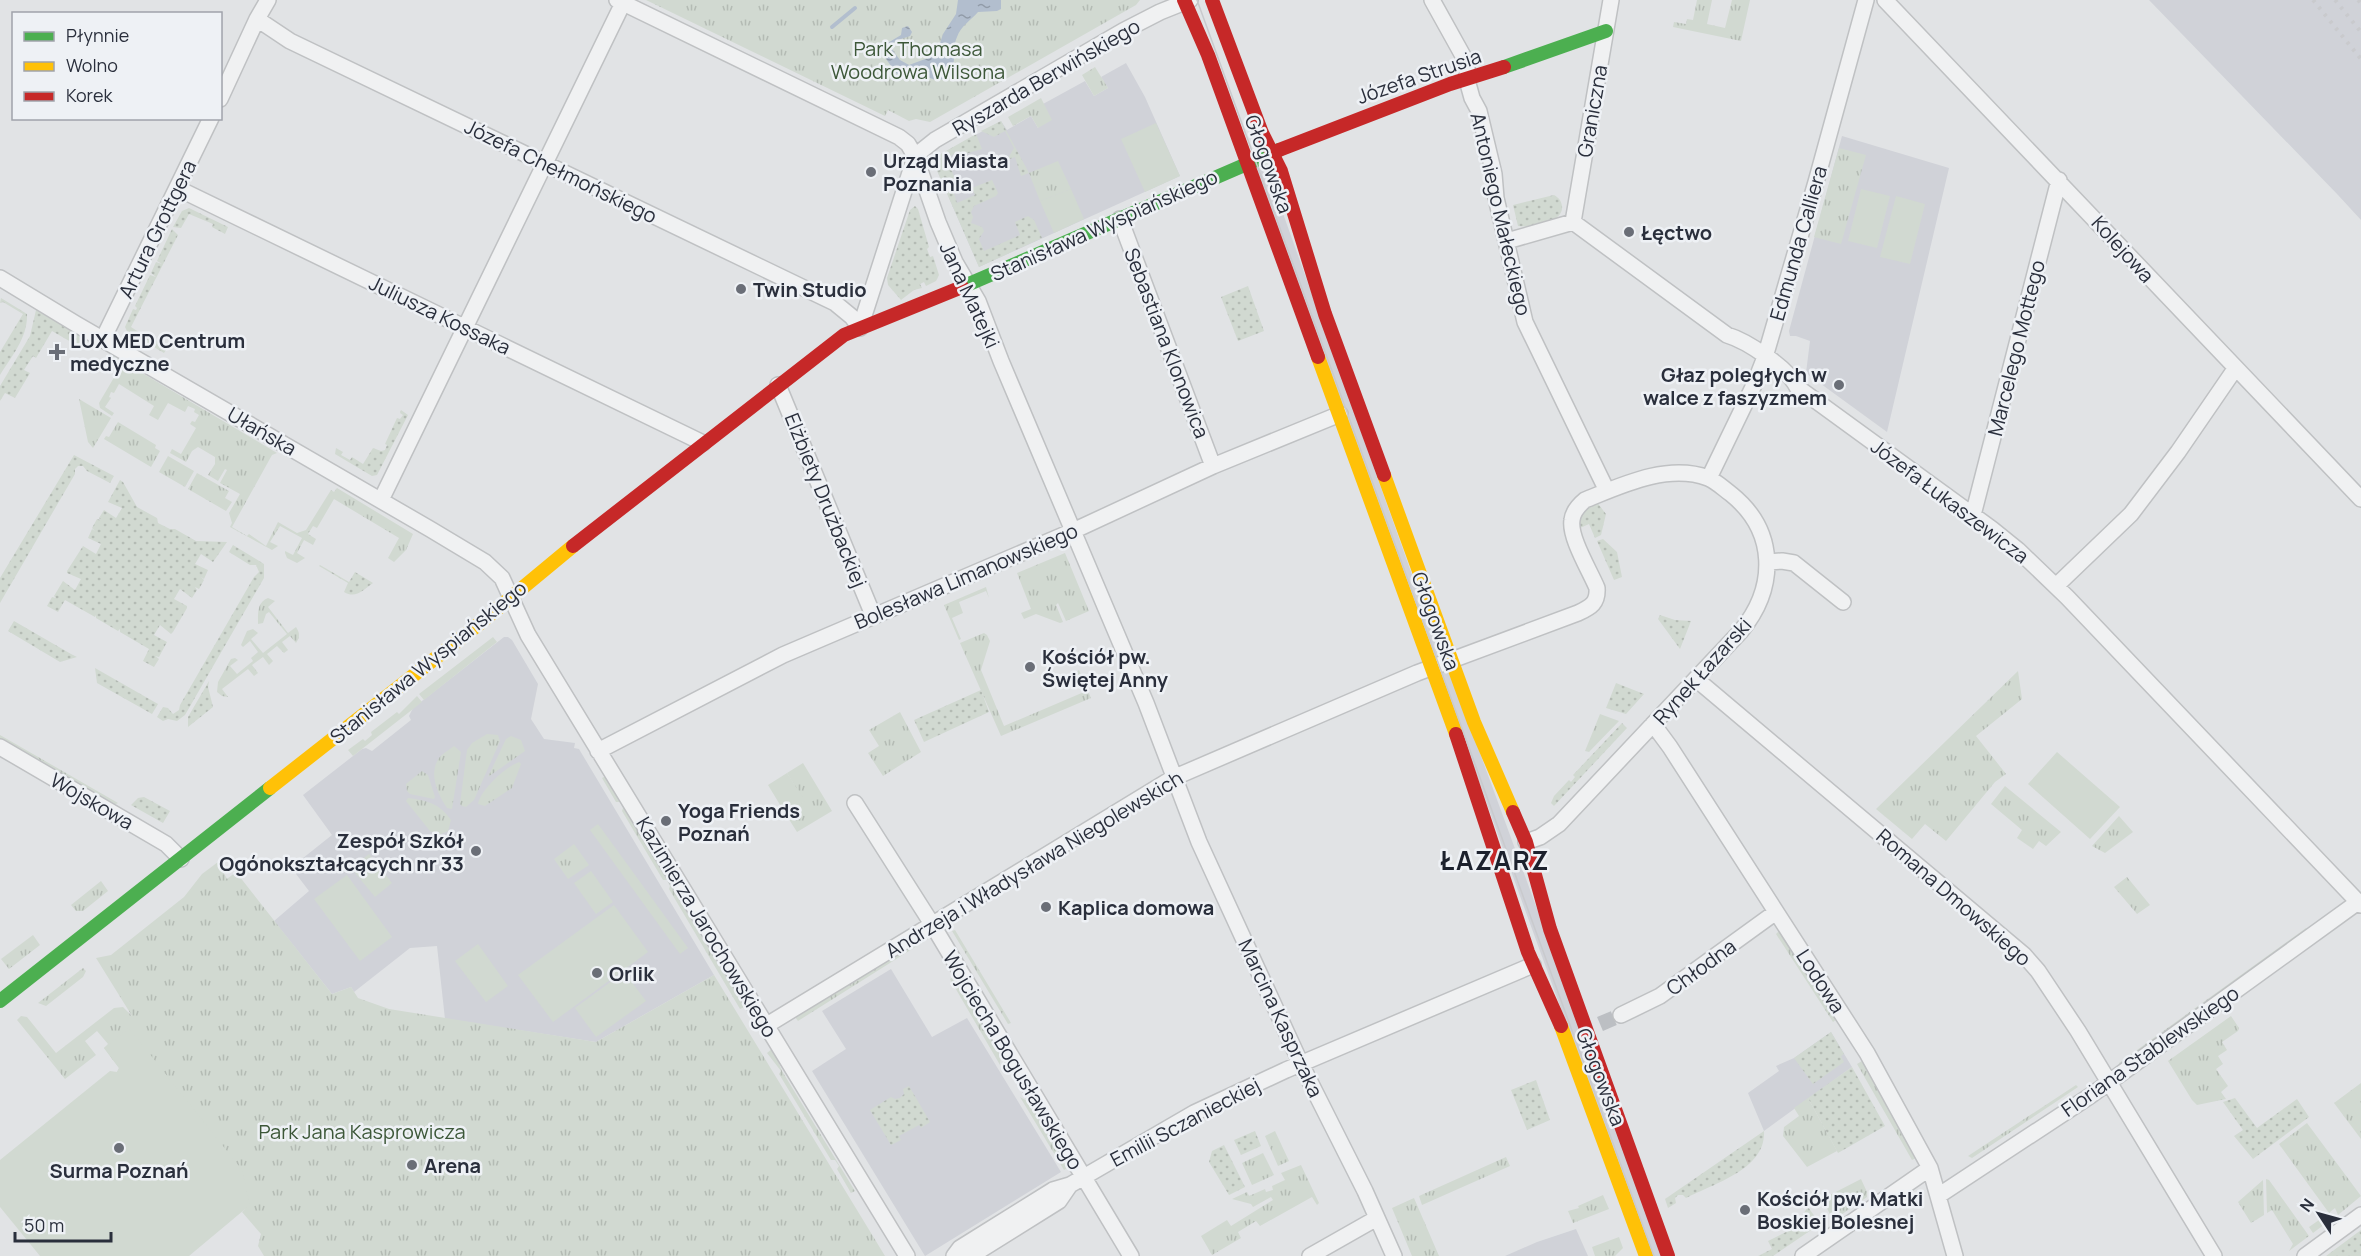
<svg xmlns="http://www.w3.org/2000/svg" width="2361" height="1256" font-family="Manrope,sans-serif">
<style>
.built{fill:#d0d2d8}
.grass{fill:url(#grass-tufts)}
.garden{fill:url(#garden-dots)}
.pitch{fill:#d1d9d1}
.water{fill:url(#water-ripples)}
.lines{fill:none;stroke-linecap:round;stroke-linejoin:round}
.stream{stroke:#b2bece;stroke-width:4}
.street-tunnel{stroke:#bcbfc3;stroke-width:15;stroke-dasharray:15 8;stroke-linecap:butt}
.street-casing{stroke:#bfc1c3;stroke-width:18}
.street{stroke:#f0f1f2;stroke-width:15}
.fast{stroke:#4caf50;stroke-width:14}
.slow{stroke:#ffc107;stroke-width:14}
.jam{stroke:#c62828;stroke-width:14}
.tram{stroke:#c9cacd;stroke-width:1.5}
.rail{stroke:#c9cacd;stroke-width:4;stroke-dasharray:3 6;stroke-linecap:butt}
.poi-dot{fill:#6a6e77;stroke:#eef1f5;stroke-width:2}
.labels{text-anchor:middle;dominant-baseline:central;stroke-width:5;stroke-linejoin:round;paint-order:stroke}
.park-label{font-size:20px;fill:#3c5738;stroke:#eef1f5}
.street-label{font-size:20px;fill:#2a2f3c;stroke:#eef1f5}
.poi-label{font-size:20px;font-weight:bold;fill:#2a2f3c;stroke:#eef1f5;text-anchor:start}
.district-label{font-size:26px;font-weight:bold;letter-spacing:1.5px;fill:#1c212d;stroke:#eef1f5}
</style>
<defs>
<pattern id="grass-tufts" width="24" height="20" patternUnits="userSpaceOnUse" patternTransform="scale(1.5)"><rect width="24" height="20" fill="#d1d9d1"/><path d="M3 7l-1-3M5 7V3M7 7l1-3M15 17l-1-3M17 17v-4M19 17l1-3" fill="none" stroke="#b4bbb4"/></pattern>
<pattern id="garden-dots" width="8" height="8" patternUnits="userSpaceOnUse" patternTransform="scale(1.5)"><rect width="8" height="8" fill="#d1d9d1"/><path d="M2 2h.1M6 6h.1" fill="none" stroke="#b4bbb4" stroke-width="1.8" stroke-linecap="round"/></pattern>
<pattern id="water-ripples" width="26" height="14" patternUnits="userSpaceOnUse" patternTransform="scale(1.5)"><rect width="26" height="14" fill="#b2bece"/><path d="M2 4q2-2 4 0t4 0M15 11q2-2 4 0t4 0" fill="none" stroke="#919ba8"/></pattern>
</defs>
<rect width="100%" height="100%" fill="#e1e3e5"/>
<!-- built -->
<path class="built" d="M2149 0H2361V220L2338 195Z
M1126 63 1145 97 1180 176 979 267 932 159 1001 121 1007 130 1031 116 1038 128 1046 111 1043 104 1085 81 1094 96 1108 88 1101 77Z
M1842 136 1949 168 1887 432 1806 373 1810 341 1796 336H1790L1789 331Z
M1265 163 1440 653 1436 659 1255 168Z
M504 637H508L512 640 538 684 531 719 544 739 575 743 574 748 579 749 714 975 596 1042 445 1019 437 946 410 948 354 992 351 987 332 994 274 921 309 891 296 874 298 872 293 866 332 835 303 795 362 749 366 748 372 751 411 720 409 716 413 708Z
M1448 666 1525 876 1663 1256H1651L1520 896 1439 670Z
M891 969 932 1037 967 1018 1061 1172 925 1256 812 1071 846 1049 822 1011Z
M1831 1032 1852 1067 1764 1131 1748 1093 1779 1071 1776 1066 1794 1058Z
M1576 1229 1588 1256H1505L1537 1242Z"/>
<!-- grass -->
<path class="grass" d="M646 0H1140L1136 5 930 122 916 119 909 121 888 110 885 116Z
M1697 0H1712L1707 24 1725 28 1732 0H1750L1741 41 1673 27 1674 22 1686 24 1687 19 1693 20Z
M1095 67 1108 88 1094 96 1082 75Z
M1041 98 1052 120 1038 128 1031 116 1013 126 1008 117Z
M1839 148 1866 155 1841 244 1814 237Z
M1058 161 1071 189 1040 201 1029 173Z
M110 354 277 453 272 455 232 527 247 536 249 534 266 546 278 522 297 533 306 530 331 490 334 492 337 488 413 534 406 550 394 562 388 558 399 538 334 499 317 528 313 526 308 534 316 539 313 545 304 540 297 553 305 558 297 563 287 558 285 553V551L293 555 302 538 280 526 270 542 278 546 272 550 230 527 232 523 229 513 240 494 220 483 227 470 225 469 218 481 208 475 215 464V457L198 447 192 451 186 462 170 453 172 449 181 454 196 428 190 424 192 421 195 422 199 415 194 412 195 409 188 406 185 412 168 403 158 420 149 415 154 406 119 384 114 393 111 392 109 397 111 398 105 407 114 413 112 416 100 408 99 403 119 369 108 355Z
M79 399 111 418 93 448 88 442Z
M118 422 156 445 155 448 160 451 151 467 104 439 106 436 109 437Z
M168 456 194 471 185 487 159 472Z
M197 473 229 491 225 498 232 502 226 511 188 489Z
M1065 553 1089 611 1066 621 1058 603 1056 605 1063 622 1060 623 1036 614 1024 619 1021 613 1031 609 1017 573Z
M986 587 989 598 986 591 959 602 963 613 952 618 961 639 959 640 944 605Z
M268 598 275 601 268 607 288 633 296 627C300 633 300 637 296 643L290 636 282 642 288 650 284 653 277 646 267 654 273 661 269 665 263 657 252 665 258 673 254 676 248 669 222 689 228 697 222 696 217 692 218 682 231 659 235 658 238 660 230 666 237 674 253 661 251 658 258 652 250 641 243 647 241 645 247 631 253 629 258 633 251 639 263 653 287 634 269 612 266 614 263 623 258 624C258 613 257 602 268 598Z
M984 633 987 635 990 641 981 670 1004 726 1084 692 1076 672 1079 670 1091 698 1001 736 960 643Z
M493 637 497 642 424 700 419 694Z
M2018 671 2022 699 1976 736 2006 774 1995 782 1946 841 1925 824 1912 839 1876 809Z
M417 696 422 702 353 756 348 750 363 739 365 741 372 735 371 732 397 712 399 714Z
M900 712 921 752 883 776 868 753 879 746 869 730Z
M1600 714 1619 721 1589 752 1585 751Z
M487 734 498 735 500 741 474 800 466 807 462 806 460 804 467 750 472 743Z
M0 735 118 803 114 805 0 739Z
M511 736 521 740 525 751 488 777 506 739Z
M454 746 461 752 452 809 447 808C438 794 428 774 439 758 442 754 449 750 454 746Z
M519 762 521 764 512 788 485 806 478 804C481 790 504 768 519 762Z
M803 763 832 811 797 832 785 813 804 801 787 773Z
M422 771 428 775 435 797 434 799 410 794 407 791 406 784Z
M606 776 704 941 738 996 747 1006 740 1009 669 889 670 886 667 880H663L622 811 623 808 620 802H616L602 778Z
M2005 786 2061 832 2046 846 2039 841 2033 849 2017 838 2022 830 1991 804Z
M408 798C428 801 439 803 451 820L448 831 439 835 430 831 406 801Z
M2119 816 2133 832 2105 853 2092 846Z
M574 844 589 865 568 879 554 859Z
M218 862 227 879 236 872 332 994 351 987 358 998 389 1009 596 1042 714 975 885 1256H264L258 1246 261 1234 242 1212 245 1209 117 1072 119 1068 104 1048 108 1044 97 1031 85 1041 96 1055 65 1079 17 1020 21 1016 27 1017 56 1053 114 1008 123 1007 132 1016 96 958 111 955 184 897 202 874Z
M2127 877 2150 905 2137 914 2114 887Z
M101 881 108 891 83 911H76L71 905Z
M2306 928V932L2119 1066V1063Z
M955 930 1011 1023 1008 1024 952 931Z
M1780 930 1837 1019 1833 1022 1776 934Z
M33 935 40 945 9 969 1 959Z
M923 939H928L798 1021 795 1017Z
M83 968 86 971 83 977 46 1006 38 1003Z
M954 977 1001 1055 1000 1065 950 979Z
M2231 1016 2239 1028 2238 1031 2222 1042 2227 1050 2218 1056 2223 1064 2216 1069 2228 1086 2221 1092 2226 1099 2197 1105 2192 1100 2168 1061Z
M773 1048 782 1071 855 1191 851 1193 837 1169 839 1166 835 1160H831L779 1074 781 1071 767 1053Z
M1862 1061 1916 1158 1912 1160 1857 1064Z
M2361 1083V1139L2334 1103Z
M2076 1085 2078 1087 1972 1158 1968 1156Z
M1020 1097 1029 1102 1069 1167 1064 1170Z
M1808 1098 1837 1151 1807 1167 1783 1136 1784 1127 1799 1116 1794 1108Z
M2307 1123 2361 1196 2338 1215 2335 1208 2330 1212 2329 1221 2313 1233 2309 1227 2329 1213 2279 1144Z
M1275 1131 1289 1161 1278 1166 1265 1136Z
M1263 1153 1274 1175 1252 1185 1242 1163Z
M1506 1157 1510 1166 1422 1205 1419 1196Z
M1301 1165 1319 1203 1317 1205 1312 1197 1260 1226 1256 1221 1238 1232 1241 1238 1212 1255 1201 1236 1227 1220 1231 1226 1273 1200 1271 1197 1253 1207 1251 1204 1232 1199 1247 1192 1249 1196 1265 1189 1266 1192 1273 1190 1272 1186 1285 1180 1281 1173Z
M1861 1179 1867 1192V1197L1835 1219 1831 1216 1821 1197 1824 1198Z
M2266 1179 2269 1180 2309 1236 2289 1251 2293 1244 2272 1210 2267 1213Z
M2263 1180 2264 1215 2251 1223 2238 1202Z
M1603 1195 1609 1209 1573 1223 1568 1211 1579 1208 1578 1206Z
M1414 1198 1439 1256H1412L1392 1208Z
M1619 1237 1623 1248 1615 1256H1595L1592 1247Z"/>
<!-- garden -->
<path class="garden" d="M1001 121 1029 173 1021 176 1015 157 1007 160 1014 148 1005 131 994 137 981 131Z
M976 134 982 149 958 156 955 153 947 159 956 181 952 187 957 203 975 195 972 188 992 180 998 193 996 196 974 206 971 212 973 217 971 223 982 227 984 231 979 239 984 251 1020 235 1015 222 1028 216 1034 220 1042 238 979 267 932 159Z
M1554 195C1559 198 1561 200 1562 206 1564 223 1531 228 1518 226L1513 205Z
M915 206 918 209 929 247 927 249 930 257 933 256 939 275 936 281 926 286 924 282 920 284 922 288 914 290 901 300 888 285 887 278 910 210Z
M189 208 228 227 225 234 212 227 213 224 189 214 181 228 173 227 182 211Z
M172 229 178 235 131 327 148 338 151 342 154 339 168 347 164 353 127 331 125 327 133 309 136 310 137 308 135 306 150 275 156 277 151 273 156 262 162 264 157 261Z
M1248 286 1264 331 1238 341 1221 297Z
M1 298 27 314C28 337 12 356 0 375V352L23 314 3 302 0 303Z
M36 310 85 339V342H80L78 346 52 331 36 358 33 356 24 370 30 373 15 398 5 393 0 401V386L30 336Z
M401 410 408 415 377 475 372 476 335 454 336 448 343 452 341 455 350 460 352 457 363 464 373 448 381 451 385 450 387 445 385 444 397 418 400 419 403 415 400 413Z
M74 455 114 476 110 483 87 471 83 466H78L75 469V474L0 603V578Z
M120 480 123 482 137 507 157 518 158 523 170 529H175L196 541 227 542 213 562 201 554 195 564 208 570 204 579 201 577 204 580 199 589 195 587 197 590 192 598 180 589 174 599 187 606V608L173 632 171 634 160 625 154 635 167 642 159 657 155 656 159 659 154 667 143 661 149 649 120 632V629L118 631 96 618V615L95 617 65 600 58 612 47 606 52 597 56 598 54 596 63 581 75 590 81 579 67 573V571L83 546 96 554 101 544 88 538 92 529 95 531 92 528 97 519 101 520 99 518 104 510 116 518 122 508 108 502Z
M1596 501 1606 514 1601 535 1595 538 1589 524 1578 529 1581 511Z
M1603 539 1617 552 1622 577 1614 580 1597 541Z
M233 545 264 564V578L185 715 177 721 168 719 163 721 157 717 163 707 168 708 173 714 179 710 180 705 254 577 259 572 256 565H250L229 552Z
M320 565 349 582 355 572 373 583C363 590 356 599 344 592L348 583 319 566Z
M1660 615 1675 620 1691 621 1680 649 1658 619Z
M14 621 71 654 77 657 60 662 8 631Z
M95 668 158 704 152 714 97 683Z
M209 681 208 687 213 707 188 727V717Z
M1616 683 1644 694 1626 714 1606 708Z
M981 690 989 712 924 742 914 720Z
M1622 723 1627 728 1554 806 1551 803 1554 796 1569 780 1571 782 1575 777 1573 775Z
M144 797 170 811 163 823 131 805 138 798Z
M1831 1032 1844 1054 1841 1056 1844 1062 1813 1084 1794 1058Z
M1852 1067 1885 1126 1838 1153 1808 1098Z
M1536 1080 1550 1120 1527 1130 1511 1090Z
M909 1086 930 1122 921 1128 919 1125 899 1136 901 1140 891 1145 870 1110 891 1097 895 1099 900 1098 904 1094 903 1089Z
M2235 1098 2257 1128 2297 1099 2309 1117 2253 1159 2234 1136 2243 1130 2223 1102Z
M1255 1131 1261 1146 1241 1155 1234 1140Z
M1764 1131C1766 1169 1715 1183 1686 1198L1683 1195H1678L1675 1198 1676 1203 1668 1208 1665 1199Z
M1224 1145 1245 1187 1229 1195 1209 1162 1212 1151Z
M1808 1207 1820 1224 1773 1256H1758L1772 1249 1768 1241 1792 1229Z
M2361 1230V1256H2326Z"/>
<!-- pitch -->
<path class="pitch" d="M1156 123 1180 176 1145 192 1121 139Z
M1071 189 1084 219 1054 233 1040 201Z
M1861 189 1890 196 1877 248 1848 241Z
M1896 196 1925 204 1910 264 1880 257Z
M2057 752 2120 807 2090 839 2028 784Z
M787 773 805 801 785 813 768 785Z
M598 824 688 948 680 954 590 830Z
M369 854 392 883 375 897 351 868Z
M591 871 613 902 596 914 574 883Z
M347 875 392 937 360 961 314 899Z
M614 905 648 952 553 1022 518 975Z
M478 944 508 986 486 1002 455 961Z
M624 972 646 1001 596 1037 575 1008Z
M129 1028 242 1170 250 1205 189 1256H40L0 1207V1160L110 1071 117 1072 119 1068 104 1048Z"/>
<!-- water -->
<path class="water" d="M958 0H1001V9L997 11 978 12C971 20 961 26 957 37 950 51 962 72 938 81L922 75 907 79 897 74 883 55 886 44 901 35 902 28 908 26 912 32 910 36 895 41 891 48 900 60 909 65 936 55 943 34 956 14Z"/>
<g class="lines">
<!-- stream -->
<path class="stream" d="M832 27 855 8"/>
<!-- street-tunnel -->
<path class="street-tunnel" d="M1600 1024 1621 1015"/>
<defs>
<path id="street" d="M617 0 899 137 908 144 915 156 938 222 955 262 978 301 1001 361 1146 703 1199 842 1301 1064 1365 1191 1394 1256
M1432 0 1467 63V80L1472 98 1479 111 1494 174 1496 198 1525 322 1607 491
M1885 0 2361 499
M257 19 290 41 835 303 852 317 860 328
M220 99 257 19 268 0
M915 156 935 140 1123 31 1160 12 1190 0
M177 188 703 443
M1120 219 1213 466
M1573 222 1727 335C1747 341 1788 368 1797 387L1992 529 2018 550 2067 597 2361 905
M1573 222 1611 0
M1507 241 1573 222
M0 278 76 324 430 529 485 562 502 578 528 635 907 1256
M860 328 915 157
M103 339 211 118
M778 385 873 615
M1709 478 1754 385 1765 357 1816 182 1866 0
M381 500 623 3
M1973 515 2059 180
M1768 562 1782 561 1794 563 1843 602
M2056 586 2131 514 2178 452 2235 369
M1696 679 2024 955 2038 971 2078 1031 2214 1256
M1653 724 1670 747 1867 1053 1930 1168 1955 1256
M0 747 166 844 181 859
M598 751 783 655 1073 531 1213 466 1340 414
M855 803 932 924 1131 1256
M1621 1015 1660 996 1776 912
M767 1025 1173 778 1417 673 1578 613C1591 607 1598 603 1597 588 1590 571 1569 537 1572 520 1573 511 1579 505 1585 500 1622 485 1668 463 1708 478 1716 481 1724 489 1731 494 1777 531 1777 587 1741 631L1559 824 1540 837 1526 842
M1938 1196 2090 1096 2358 902
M954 1256 960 1248 1053 1190 1070 1185 1194 1113 1286 1070 1533 965
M971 1256 1059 1201 1070 1185
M1310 1256 1377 1218
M1803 1256 1930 1168
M2305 1256 2361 1215"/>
</defs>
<!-- street casing -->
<use href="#street" class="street-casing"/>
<!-- street -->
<use href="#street" class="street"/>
<!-- fast -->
<path class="fast" d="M1504 67 1606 31
M962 287 1279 150
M0 1001 270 788"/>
<!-- slow -->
<path class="slow" d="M1318 357 1456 734
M1384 475 1474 722 1513 812
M270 788 479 624 573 546
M1561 1026 1646 1256"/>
<!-- jam -->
<path class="jam" d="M1184 0 1208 55 1318 357
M1212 0 1262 133 1281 171 1325 314 1384 475
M1279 150 1450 84 1504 67
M573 546 844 335 962 287
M1456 734 1528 952 1561 1026
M1513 812 1526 842 1550 929 1668 1256"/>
<!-- tram -->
<path class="tram" d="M1197 0 1654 1256"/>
<!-- rail -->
<path class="rail" d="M2313 0 2361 59
M2335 0 2361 32
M2358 0 2361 3"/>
</g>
<!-- markers -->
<g class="poi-dot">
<circle cx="871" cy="172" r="6"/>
<circle cx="1629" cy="232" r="6"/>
<circle cx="741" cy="289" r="6"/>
<path d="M54 343h6v6h6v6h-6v6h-6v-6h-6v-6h6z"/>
<circle cx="1839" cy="385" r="6"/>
<circle cx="1030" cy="667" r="6"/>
<circle cx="666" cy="821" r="6"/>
<circle cx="476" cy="851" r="6"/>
<circle cx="1046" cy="907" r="6"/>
<circle cx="597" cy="973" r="6"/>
<circle cx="119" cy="1148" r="6"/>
<circle cx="412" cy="1165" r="6"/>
<circle cx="1745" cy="1210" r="6"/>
</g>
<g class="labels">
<!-- park labels -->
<g class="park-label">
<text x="918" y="48">Park Thomasa<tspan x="918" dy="23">Woodrowa Wilsona</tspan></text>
<text x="362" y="1131">Park Jana Kasprowicza</text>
</g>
<!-- street labels -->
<g class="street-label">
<text transform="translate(1419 76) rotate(-19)">Józefa Strusia</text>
<text transform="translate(1046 77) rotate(-30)">Ryszarda Berwińskiego</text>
<text transform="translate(1592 111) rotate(-80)">Graniczna</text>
<text transform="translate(1269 164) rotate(70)">Głogowska</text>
<text transform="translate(561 171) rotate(26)">Józefa Chełmońskiego</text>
<text transform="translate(1501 214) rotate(77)">Antoniego Małeckiego</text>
<text transform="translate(1104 225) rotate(-24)">Stanisława Wyspiańskiego</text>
<text transform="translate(157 229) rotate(-64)">Artura Grottgera</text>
<text transform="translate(1798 243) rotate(-74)">Edmunda Calliera</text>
<text transform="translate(2123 249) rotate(48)">Kolejowa</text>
<text transform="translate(970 295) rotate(65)">Jana Matejki</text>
<text transform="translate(440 315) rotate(26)">Juliusza Kossaka</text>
<text transform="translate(1167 343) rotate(69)">Sebastiana Klonowica</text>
<text transform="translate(2016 348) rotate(-76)">Marcelego Mottego</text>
<text transform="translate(262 431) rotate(30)">Ułańska</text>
<text transform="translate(826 500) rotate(68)">Elżbiety Drużbackiej</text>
<text transform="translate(1950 501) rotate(37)">Józefa Łukaszewicza</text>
<text transform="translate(966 576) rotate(-23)">Bolesława Limanowskiego</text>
<text transform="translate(1436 621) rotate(70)">Głogowska</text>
<text transform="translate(428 662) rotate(-39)">Stanisława Wyspiańskiego</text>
<text transform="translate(1702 671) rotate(-48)">Rynek Łazarski</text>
<text transform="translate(92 801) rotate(30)">Wojskowa</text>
<text transform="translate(1034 864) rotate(-31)">Andrzeja i Władysława Niegolewskich</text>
<text transform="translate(1954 897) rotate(41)">Romana Dmowskiego</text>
<text transform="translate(707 927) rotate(59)">Kazimierza Jarochowskiego</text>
<text transform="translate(1701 967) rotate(-36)">Chłodna</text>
<text transform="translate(1821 981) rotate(57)">Lodowa</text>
<text transform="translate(1281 1018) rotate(65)">Marcina Kasprzaka</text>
<text transform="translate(2150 1051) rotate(-35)">Floriana Stablewskiego</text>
<text transform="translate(1013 1060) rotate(59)">Wojciecha Bogusławskiego</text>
<text transform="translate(1601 1077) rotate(69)">Głogowska</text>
<text transform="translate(1185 1122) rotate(-28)">Emilii Sczanieckiej</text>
</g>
<!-- poi labels -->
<g class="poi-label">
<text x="883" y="160">Urząd Miasta<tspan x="883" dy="23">Poznania</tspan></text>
<text x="1641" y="232">Łęctwo</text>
<text x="753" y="289">Twin Studio</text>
<text x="70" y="340">LUX MED Centrum<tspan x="70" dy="23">medyczne</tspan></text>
<text x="1827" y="374" text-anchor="end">Głaz poległych w<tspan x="1827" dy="23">walce z faszyzmem</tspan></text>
<text x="1042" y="656">Kościół pw.<tspan x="1042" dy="23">Świętej Anny</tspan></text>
<text x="678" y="810">Yoga Friends<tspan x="678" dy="23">Poznań</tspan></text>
<text x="464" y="840" text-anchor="end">Zespół Szkół<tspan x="464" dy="23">Ogónokształcących nr 33</tspan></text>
<text x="1058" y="907">Kaplica domowa</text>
<text x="609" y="973">Orlik</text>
<text x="424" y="1165">Arena</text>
<text x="119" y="1170" text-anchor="middle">Surma Poznań</text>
<text x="1757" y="1198">Kościół pw. Matki<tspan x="1757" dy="23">Boskiej Bolesnej</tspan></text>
</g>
<!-- district labels -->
<g class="district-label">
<text x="1495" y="860">ŁAZARZ</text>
</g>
</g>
<!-- legend -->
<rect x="12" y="12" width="210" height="108" fill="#eef1f5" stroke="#a0a3ab" stroke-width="1.5"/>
<rect x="24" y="32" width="30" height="9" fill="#4caf50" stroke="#a0a3ab" stroke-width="1.5"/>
<text x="66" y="42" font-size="18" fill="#2a2f3c">Płynnie</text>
<rect x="24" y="62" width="30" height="9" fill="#ffc107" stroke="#a0a3ab" stroke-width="1.5"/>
<text x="66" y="72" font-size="18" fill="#2a2f3c">Wolno</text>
<rect x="24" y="92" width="30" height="9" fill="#c62828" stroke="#a0a3ab" stroke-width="1.5"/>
<text x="66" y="102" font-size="18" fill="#2a2f3c">Korek</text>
<!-- north arrow -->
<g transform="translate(2319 1214) rotate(306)" stroke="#eef1f5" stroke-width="4.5" paint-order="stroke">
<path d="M0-4.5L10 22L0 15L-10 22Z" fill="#2a2f3c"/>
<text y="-9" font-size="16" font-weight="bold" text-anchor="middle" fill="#2a2f3c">N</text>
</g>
<!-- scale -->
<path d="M15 1232v9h96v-9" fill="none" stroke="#2a2f3c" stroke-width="3"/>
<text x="24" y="1232" font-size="18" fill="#2a2f3c" stroke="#eef1f5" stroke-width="4.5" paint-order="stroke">50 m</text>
</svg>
